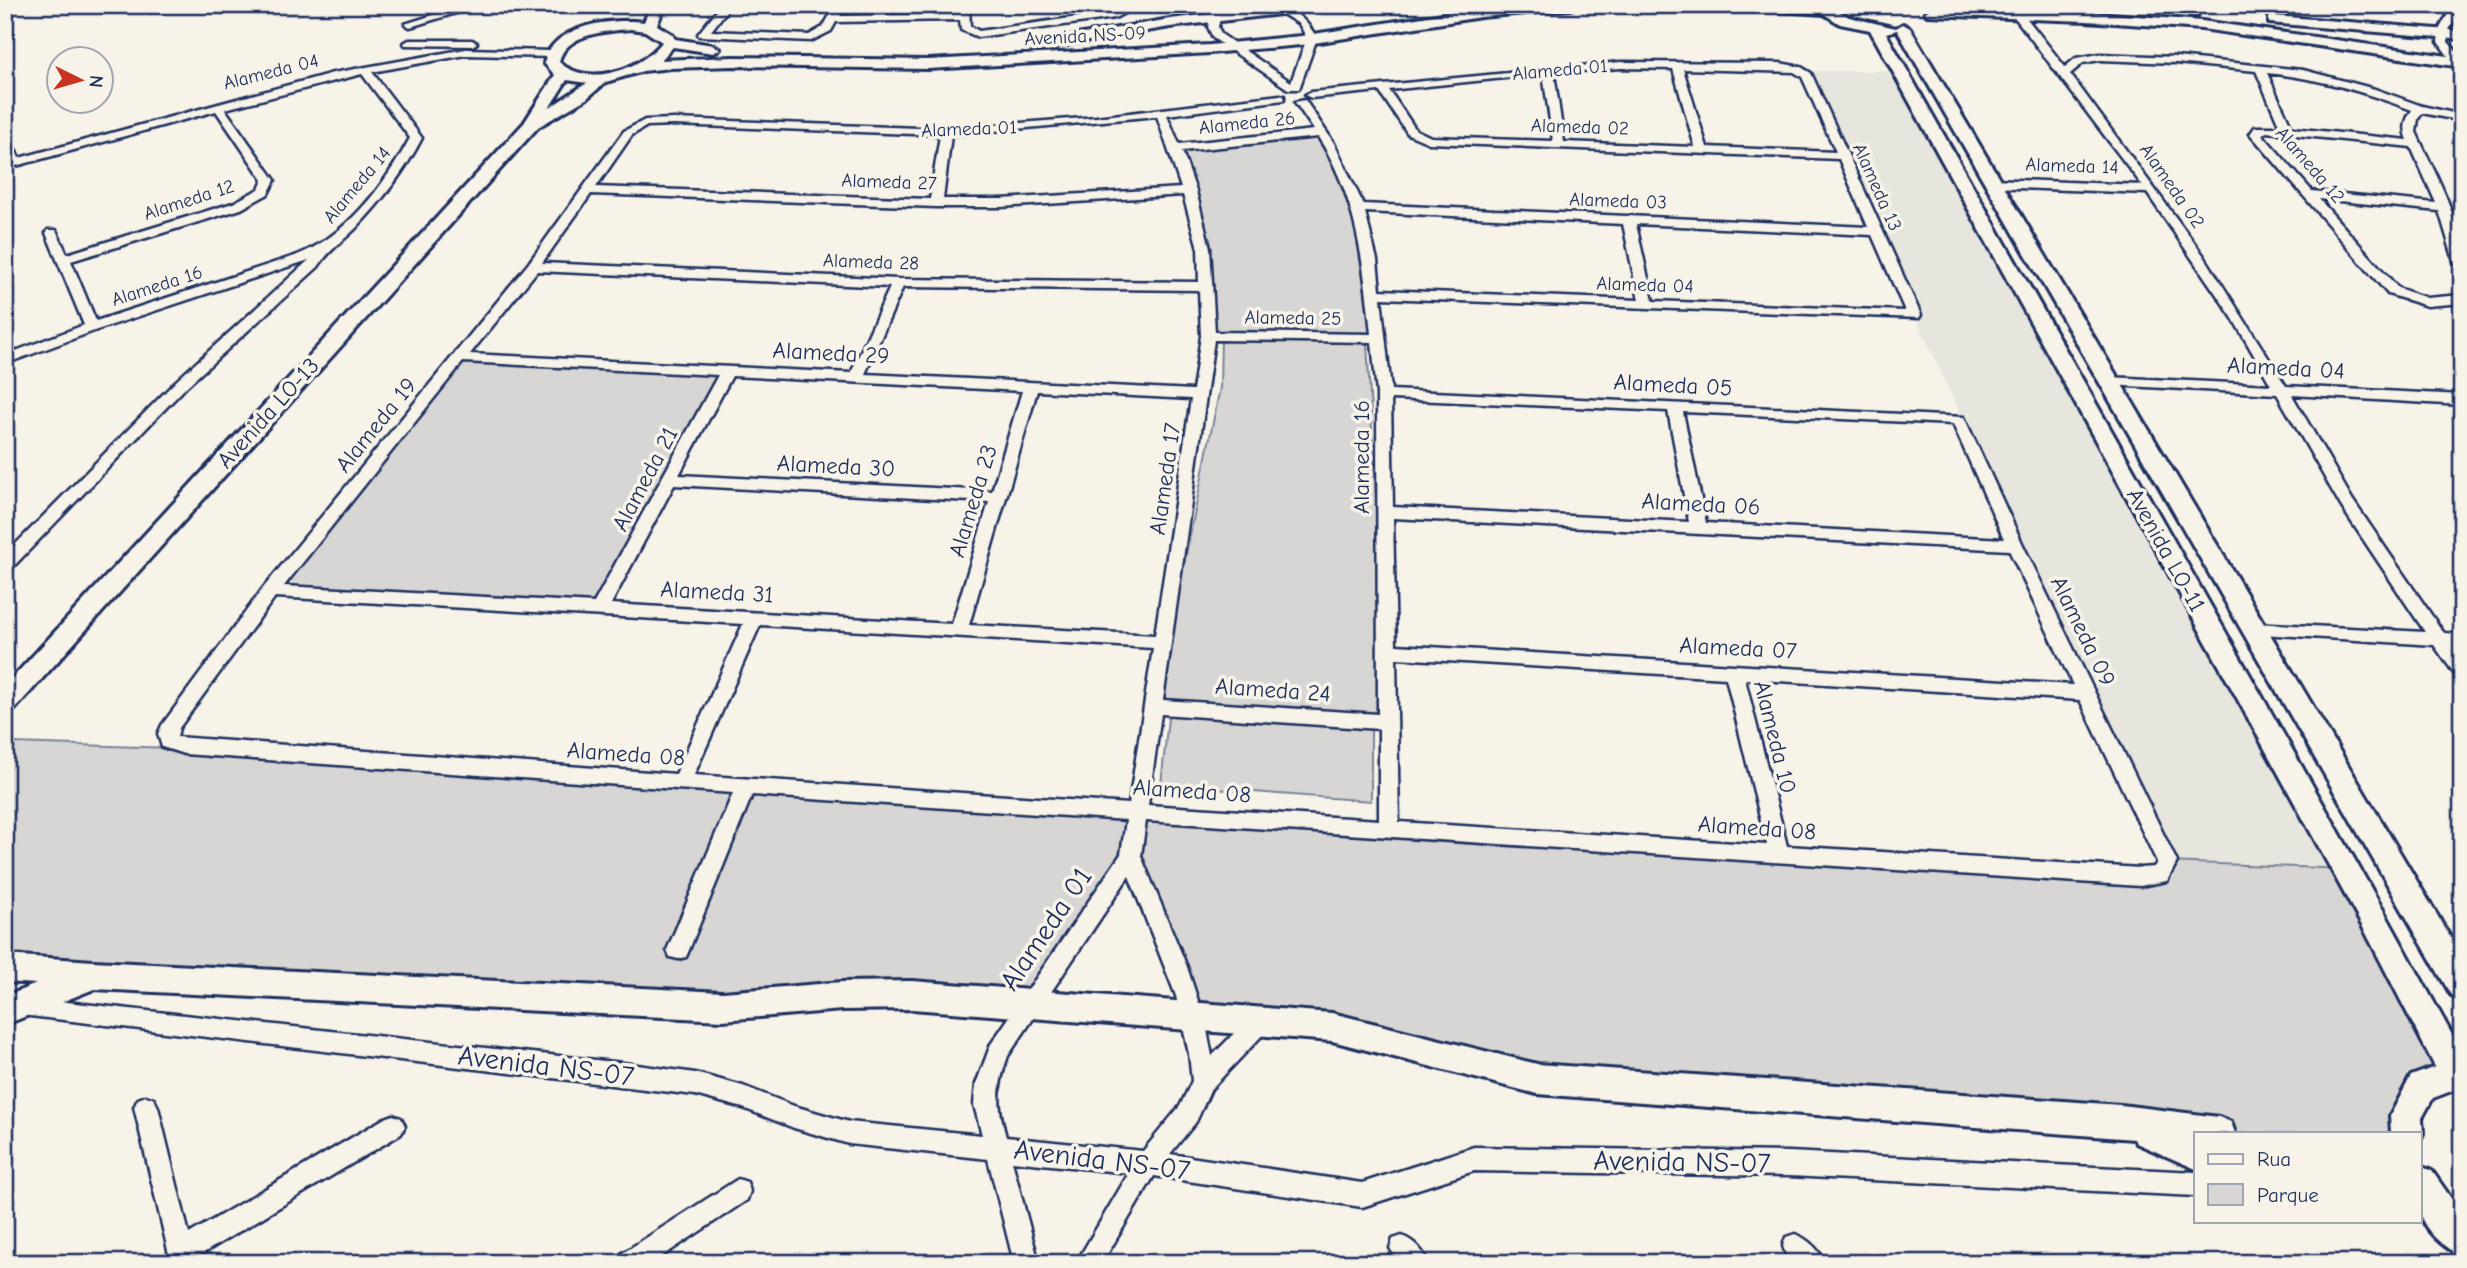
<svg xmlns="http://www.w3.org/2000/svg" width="2467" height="1268" font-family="'Comic Neue',sans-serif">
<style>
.built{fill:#e6e5de}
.green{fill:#d7d6d4;stroke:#798299;stroke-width:2}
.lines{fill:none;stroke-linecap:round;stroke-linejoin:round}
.street-casing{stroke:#1b2f5e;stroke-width:5}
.secondary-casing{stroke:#1b2f5e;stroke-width:6}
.street{fill:#f7f3e8;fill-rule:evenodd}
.secondary{fill:#f7f3e8;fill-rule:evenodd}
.labels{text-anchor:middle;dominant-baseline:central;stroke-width:7;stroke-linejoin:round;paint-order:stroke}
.far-street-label{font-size:19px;fill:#1b2f5e;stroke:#f7f3e8}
.street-label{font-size:23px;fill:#1b2f5e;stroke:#f7f3e8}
.near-street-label{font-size:28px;fill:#1b2f5e;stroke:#f7f3e8}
</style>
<rect width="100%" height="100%" fill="#f7f3e8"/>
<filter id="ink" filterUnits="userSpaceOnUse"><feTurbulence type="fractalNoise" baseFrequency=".0143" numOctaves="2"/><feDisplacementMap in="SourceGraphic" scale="14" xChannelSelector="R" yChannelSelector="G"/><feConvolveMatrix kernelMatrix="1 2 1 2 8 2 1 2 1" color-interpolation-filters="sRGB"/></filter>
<g filter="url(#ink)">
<!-- built -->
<path class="built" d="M1802 71H1902L2345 869 2167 862Z"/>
<!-- green -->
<path class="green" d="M1322 133 1366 239 1378 338H1256L1367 344 1389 722 1371 723V801L1161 785 1169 709 1155 707 1220 388 1221 337 1208 336 1207 286 1175 148Z
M460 358 728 370 600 608 270 591Z
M12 743 205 749 2160 875 2167 862 2345 869 2455 1072 2406 1116 2407 1133H2219L2121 1121 1626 1087 1332 1027 1194 1016 1131 856 1030 1005 5 972V751Z"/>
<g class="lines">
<defs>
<path id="street" d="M465 5H482L410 27 405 24Z
M721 5H731L711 31 809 35 823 27 836 5H846L840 16 959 14V5H969L970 26 979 31 1113 12 1118 10V5H1128V11L1115 18 978 37 961 30 960 20 836 22 831 31 811 41 699 36 698 34Z
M1213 5H1223L1218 27 1221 34 1291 82 1307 38 1299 24 1268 5C1291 5 1306 19 1317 38L1299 89H1288L1213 38 1208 27Z
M2186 5H2196L2198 16H2190Z
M2453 5 2462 7 2449 30 2448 42 2462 57V66L2449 57 2438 42 2439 30Z
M2017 10 2021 11 2065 67 2076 58 2100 54 2176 57 2303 70 2375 89 2422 106 2462 115V121L2422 113 2418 119 2416 132C2436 176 2462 219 2462 268L2455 264 2439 211 2319 199 2398 288 2427 298 2462 295V303L2427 306 2388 294 2252 136 2250 134 2255 127H2280L2256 71 2176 63 2100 60 2083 63 2070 74 2204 256 2286 386 2462 395V405L2292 395 2352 499 2434 619 2444 633 2462 634V646H2454L2462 657V678L2456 676 2434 645 2246 633 2243 629 2246 625 2252 623 2425 632 2341 506 2277 394 2108 385 2101 381 2108 377 2271 385 2232 317 2147 193 1992 187 1986 183 1992 179 2142 185 2013 15 2012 13ZM2267 73C2318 78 2365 92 2412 110 2405 120 2403 128 2408 140L2292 128ZM2267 132 2411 147 2436 203 2312 191 2262 134Z
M409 40H472L477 43 472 46 405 45 404 43Z
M466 49 552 51 557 54 552 57 466 55 372 72 422 138C405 171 382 201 356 228 343 241 328 251 318 267L186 387 11 569 5 571V555L176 381 309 260 97 330 5 364V355L84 325 46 233 48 230H56L67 254 233 203 259 189 263 180 216 111 5 169V161L8 160 5 153V137L11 140 19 158 333 73ZM362 74 410 138C385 185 346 237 295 256L96 321 71 261 241 209 268 194 275 180 225 109Z
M1621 62 1780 63 1801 67 1811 73 1921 315 1919 318 1381 298 1391 390 1964 417 2023 545 2177 862 2167 881 2140 886 1146 821 1141 856 1187 967 1206 1025 1212 1056 1253 1014 1261 1011 1269 1014 1272 1021 1269 1028 1211 1089 1196 1122 1170 1154 1362 1183 1474 1147 1789 1152 2196 1172V1196L1789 1176 1474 1171 1362 1207 1154 1176 1102 1263H1076L1129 1173 1012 1161 1039 1263H1014L988 1159 849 1144 794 1128 743 1108 695 1095 13 1014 10 1007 13 1000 21 997 623 1063 695 1073 743 1086 794 1106 849 1122 982 1135 974 1105 976 1084 991 1044 1121 854 1126 820 752 795 689 950 686 957 678 959 670 957 667 950 733 793 184 754 162 747 158 734 162 725 264 587 528 264 624 131 645 120 674 119 946 129 1096 117 1280 95 1284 96V100L1167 115 1179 144 1314 130 1295 102 1305 100 1334 143 1363 204 1868 227 1839 159 1429 143 1408 134 1379 91 1311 98 1305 95 1311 92ZM1621 68 1673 69 1695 147 1564 142 1554 73ZM1683 69 1794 72 1802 77 1836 152 1707 147ZM1543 74 1553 141 1431 137 1416 130 1389 90ZM1157 116 1181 188 1001 199H943L951 135ZM674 125 940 135 930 199 596 187 632 135 647 126ZM1318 137C1357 196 1364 265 1371 334L1215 332 1210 248 1196 191 1182 151ZM591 194 936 207H1001L1183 195 1198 248 1199 282 898 279 542 263ZM1365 212 1623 224 1639 300 1380 290 1377 260ZM1636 224 1872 235 1905 311 1653 301ZM537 271 890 287 851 373 470 354ZM903 287 1199 290 1201 336 1193 390 865 374ZM1214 340 1372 342 1377 394 1378 714 1163 700ZM463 362 718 375 594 603 284 586ZM732 376 1022 391 992 491 679 475ZM1037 391 1191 399 1155 635 969 625ZM1391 399 1668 411 1689 522 1393 507ZM1683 412 1953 424 2004 539 1706 523ZM674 485 989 502 952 624 611 604ZM1393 518 2009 550 2073 685 1396 645ZM275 597 743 624 676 774 177 737 179 728ZM760 625 1153 648 1129 804 694 775ZM1396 658 1726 678 1767 845 1399 822ZM1745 679 2080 700 2157 862 2154 867 2140 868 1787 846ZM1161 714 1379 729V820L1148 805ZM1129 876 1176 996 1189 1054 1192 1081 1180 1106 1143 1151 1006 1137C997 1103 996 1090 1008 1056Z
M146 1096 154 1099 158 1107 189 1234 385 1118 393 1115 401 1118 405 1126 401 1134 195 1258 196 1263H171L134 1107 138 1099Z
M738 1179 747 1182 750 1191 747 1200 652 1263H618L621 1254Z
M1795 1234C1808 1239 1820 1250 1825 1263H1795L1786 1255 1783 1246 1786 1237Z
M1402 1236C1414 1241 1423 1250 1428 1263H1399L1390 1248 1393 1239Z"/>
<path id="secondary" d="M651 5H665L657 25 672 34 675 39 713 45 720 49 713 53 673 47 661 60 733 57 928 60 1210 45 1301 36 1481 8 1510 5H1578L1571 9 1481 17 1301 45 1210 53 928 69 733 66 671 68 643 71 606 82 586 99 538 127 14 710 5 713V686L524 123 555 75 544 63C552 25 611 18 644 22ZM631 29 645 31 662 42C640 70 588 88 559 62 565 33 607 31 631 29ZM567 80 587 83 549 108Z
M1285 5H1330L1323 9 1170 27 1054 47 1047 43 1054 39 1170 19Z
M1744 5H1829L1849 17 1896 28 1903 24 1910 28 2462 957V999L2451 995 1897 30 1886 33 2386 915 2462 1053V1087L2433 1098 2422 1118 2423 1133 2420 1142V1133H2391L2390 1116 2411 1076 2435 1067 2366 933 1870 30 1840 24 1824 14 1751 9Z
M1932 8 2086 12 2202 21 2462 58V67L2202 29 2086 21 1927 15 1925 12Z
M2274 16 2462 31V39L2269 23V17Z
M5 955 93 961 723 992 842 982 912 981 1332 1013 1537 1064 2121 1105 2219 1117 2231 1122 2235 1133H2196V1169L2136 1143 2134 1139 1537 1094 1332 1041 912 1009 842 1010 723 1020 94 989 14 1021H5V993H14L36 984 5 982Z
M2420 1166 2432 1171 2462 1214V1256C2445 1249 2423 1230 2420 1212 2417 1198 2419 1180 2420 1166Z"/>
</defs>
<!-- street casing -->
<use href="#street" class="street-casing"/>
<!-- secondary casing -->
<use href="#secondary" class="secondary-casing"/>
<!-- street -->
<use href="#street" class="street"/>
<!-- secondary -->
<use href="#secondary" class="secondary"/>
</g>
</g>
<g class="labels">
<!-- far-street labels -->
<g class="far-street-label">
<text transform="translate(1085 36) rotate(-3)">Avenida NS-09</text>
<text transform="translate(1560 70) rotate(-5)">Alameda 01</text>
<text transform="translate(271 72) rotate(-14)">Alameda 04</text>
<text transform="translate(1247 123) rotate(-6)">Alameda 26</text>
<text transform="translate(1580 127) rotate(2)">Alameda 02</text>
<text transform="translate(969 129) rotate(-2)">Alameda 01</text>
<text transform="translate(2310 165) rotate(49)">Alameda 12</text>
<text transform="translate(2072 166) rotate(2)">Alameda 14</text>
<text transform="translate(889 182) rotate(2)">Alameda 27</text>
<text transform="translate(357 185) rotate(-50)">Alameda 14</text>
<text transform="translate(2172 186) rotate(55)">Alameda 02</text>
<text transform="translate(1877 187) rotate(66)">Alameda 13</text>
<text transform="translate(189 200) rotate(-18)">Alameda 12</text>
<text transform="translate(1618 201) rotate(2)">Alameda 03</text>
<text transform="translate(871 262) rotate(2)">Alameda 28</text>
<text transform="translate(1645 285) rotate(2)">Alameda 04</text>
<text transform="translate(157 286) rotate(-18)">Alameda 16</text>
<text transform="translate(1293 318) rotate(1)">Alameda 25</text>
</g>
<!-- street labels -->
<g class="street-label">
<text transform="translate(831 353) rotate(3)">Alameda 29</text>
<text transform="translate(2286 368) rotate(3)">Alameda 04</text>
<text transform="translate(1673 385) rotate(3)">Alameda 05</text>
<text transform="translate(268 413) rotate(-48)">Avenida LO-13</text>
<text transform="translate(376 425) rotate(-51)">Alameda 19</text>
<text transform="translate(1361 457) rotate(-90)">Alameda 16</text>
<text transform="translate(836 466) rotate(3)">Alameda 30</text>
<text transform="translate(645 479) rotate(-62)">Alameda 21</text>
<text transform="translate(1165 479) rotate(-82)">Alameda 17</text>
<text transform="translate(973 501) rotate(-73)">Alameda 23</text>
<text transform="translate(1701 504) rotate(3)">Alameda 06</text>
<text transform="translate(2166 550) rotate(61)">Avenida LO-11</text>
<text transform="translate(717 592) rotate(3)">Alameda 31</text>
<text transform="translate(2083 631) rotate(64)">Alameda 09</text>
<text transform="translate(1738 648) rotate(3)">Alameda 07</text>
<text transform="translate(1273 690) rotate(4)">Alameda 24</text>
<text transform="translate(1775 737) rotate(76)">Alameda 10</text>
<text transform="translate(626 754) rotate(4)">Alameda 08</text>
<text transform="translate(1192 791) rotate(4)">Alameda 08</text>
<text transform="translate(1757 828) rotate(4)">Alameda 08</text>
</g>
<!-- near-street labels -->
<g class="near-street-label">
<text transform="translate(1046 929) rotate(-56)">Alameda 01</text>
<text transform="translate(546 1066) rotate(7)">Avenida NS-07</text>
<text transform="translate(1102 1160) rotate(7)">Avenida NS-07</text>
<text transform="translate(1682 1162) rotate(1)">Avenida NS-07</text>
</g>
</g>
<!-- margin -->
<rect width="2467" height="1268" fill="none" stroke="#f7f3e8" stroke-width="28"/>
<rect x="14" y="14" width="2439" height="1240" fill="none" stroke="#1b2f5e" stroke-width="2.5" filter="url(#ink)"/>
<!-- legend -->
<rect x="2194" y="1132" width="228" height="91" fill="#f7f3e8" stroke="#9fa5b1" stroke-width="2"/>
<rect x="2208" y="1154" width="35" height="10" fill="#f7f3e8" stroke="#9fa5b1" stroke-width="2"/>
<text x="2257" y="1166" font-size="21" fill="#1b2f5e">Rua</text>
<rect x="2208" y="1184" width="35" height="21" fill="#d7d6d4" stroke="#9fa5b1" stroke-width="2"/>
<text x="2257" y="1202" font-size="21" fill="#1b2f5e">Parque</text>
<!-- north arrow -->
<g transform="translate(80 80) rotate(95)"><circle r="33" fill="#f7f3e8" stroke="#9fa5b1" stroke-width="2"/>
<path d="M0-5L12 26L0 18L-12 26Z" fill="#c8321e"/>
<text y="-10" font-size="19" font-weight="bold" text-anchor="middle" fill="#1b2f5e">N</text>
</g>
</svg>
